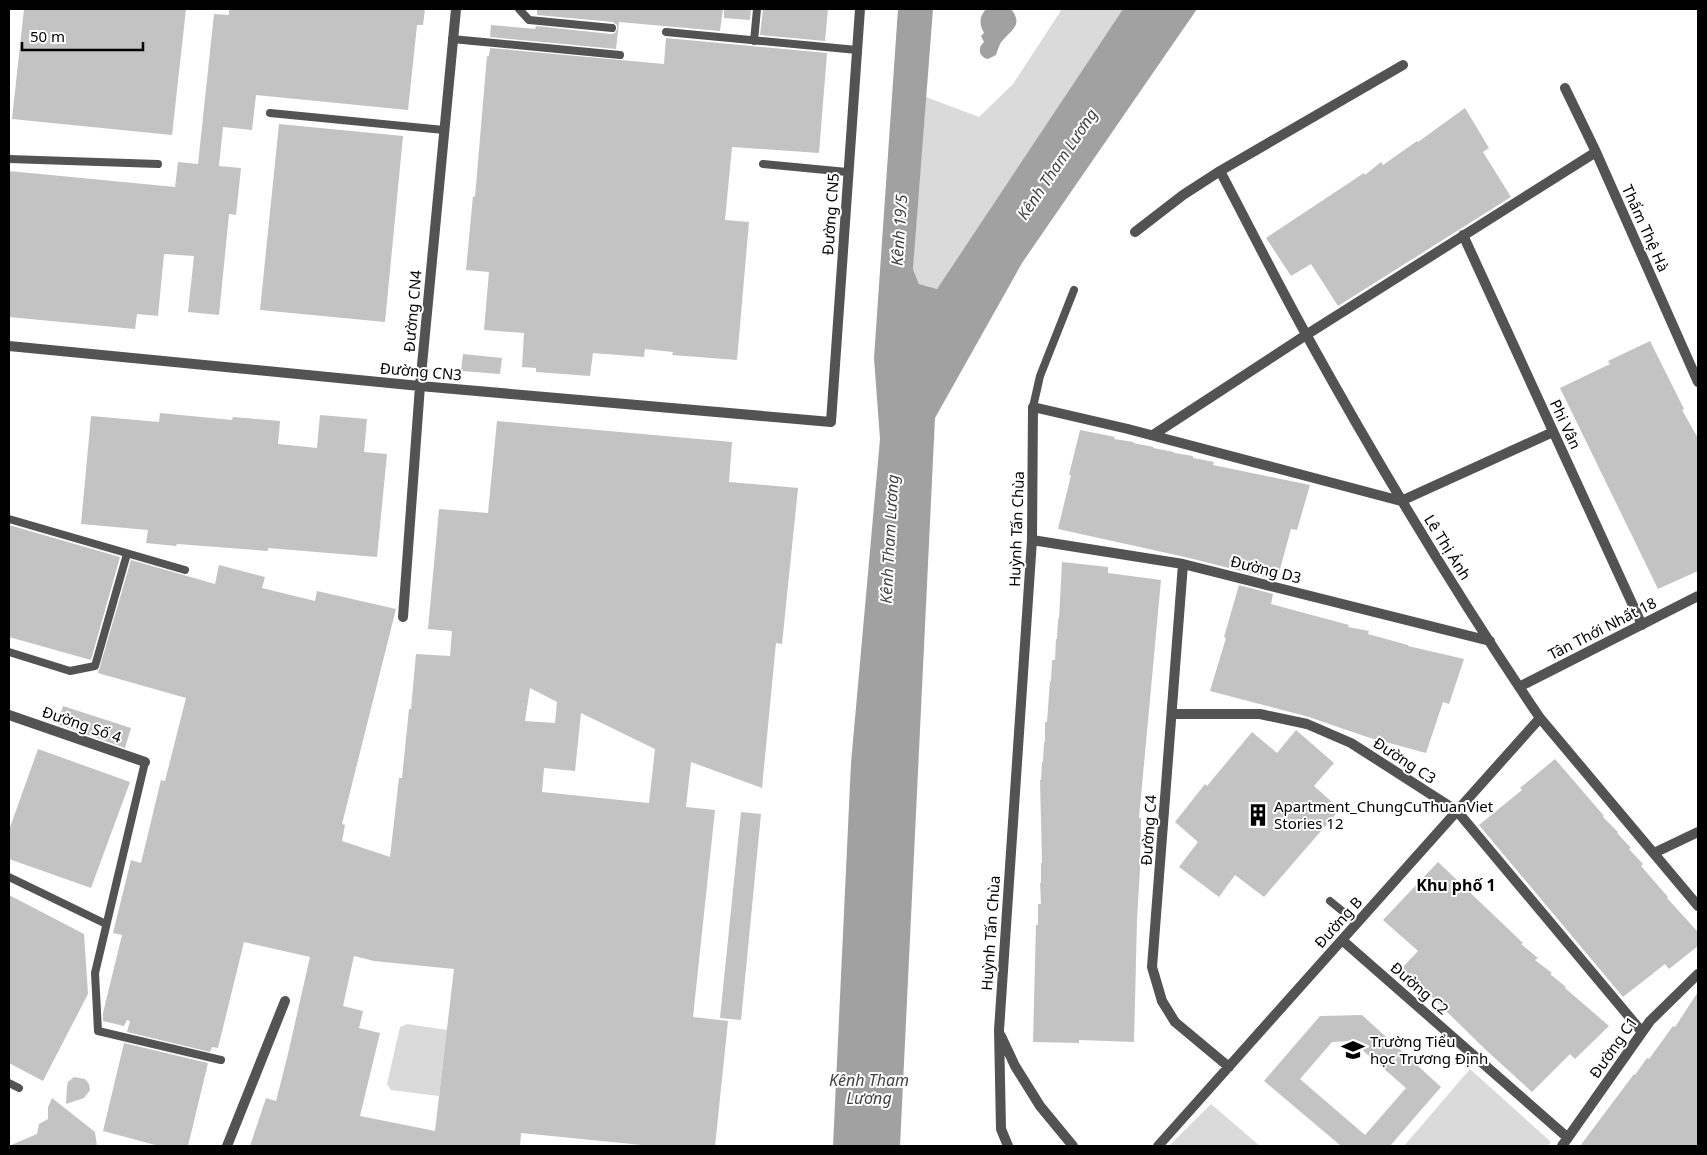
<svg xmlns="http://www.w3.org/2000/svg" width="1707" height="1155" font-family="'Noto Sans',sans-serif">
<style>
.green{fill:#dadada}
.water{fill:#a1a1a1}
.building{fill:#c3c3c3;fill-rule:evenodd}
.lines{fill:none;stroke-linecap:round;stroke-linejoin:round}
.service{stroke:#535353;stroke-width:8}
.minor{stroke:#535353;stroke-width:10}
.labels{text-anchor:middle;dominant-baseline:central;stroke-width:4;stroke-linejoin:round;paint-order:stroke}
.street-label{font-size:15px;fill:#000;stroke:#fff}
.poi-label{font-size:15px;fill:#000;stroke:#fff;text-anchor:start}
.water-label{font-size:16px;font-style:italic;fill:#424242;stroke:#fff}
.neighbourhood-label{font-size:16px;font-weight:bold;fill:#000;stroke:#fff}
</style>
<rect width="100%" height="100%" fill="#fff"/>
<!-- green -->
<path class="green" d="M1062 9H1123L937 289 919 284 913 269 914 252 926 97 979 117 1013 84Z
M407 1024 447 1030 439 1096 391 1090 387 1084 400 1027Z
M1470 1069 1551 1142 1548 1146H1404Z
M1211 1104 1260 1146H1169Z"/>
<!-- water -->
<path class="water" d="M898 9H933L913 269 919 284 937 289 1123 9H1197L1022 263 935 418 900 1146H833L851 763 880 439 874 358Z
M986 9H1011C1023 24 1013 29 1003 40 999 44 998 50 996 55L988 59C979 57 977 48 984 42L981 36 984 33C979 24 979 17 986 9Z"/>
<!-- building -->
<path class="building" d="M24 9H186L172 135 12 119Z
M229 9H425L423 25H417L408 110 256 95 252 130 223 127 219 166 241 168 236 215 229 214 219 315 188 312 194 256 164 254 158 316 137 314 135 329 9 317V171L175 187 178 162 198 164 214 14 229 15Z
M537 9H723L720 31 619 22 616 49 490 37 491 25 535 29 536 26 611 34 615 33 617 29V25L613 22 537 15Z
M724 9H751L750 20 724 18Z
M763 9H828L825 41 760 35Z
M666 38 827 53 819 153 732 147 725 220 749 222 737 360 672 355 673 352 645 349 644 357 593 353 590 376 536 372V368L522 367 524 333 484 330 489 272 466 270 473 196 475 197 487 56H489L490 48 664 64Z
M1465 108 1489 148 1483 152 1511 197 1338 306 1311 264 1291 276 1266 238 1364 173 1365 175 1381 162 1383 165 1417 141 1418 142Z
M279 124 403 136 385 322 260 310Z
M1650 341 1684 409 1682 410 1698 438V571L1658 589 1560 388 1610 364 1608 361Z
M463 354 502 358 500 374 461 371Z
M160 413 232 420 233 417 280 421 278 444 317 448 320 415 367 419 364 452 387 454 377 557 268 548V551L177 544 176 546 146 543 148 530 81 524 91 416 159 422Z
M497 421 732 442 729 482 798 488 782 644 776 643 762 788 691 762 686 807 715 810 693 1017 728 1021 715 1146H652L521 1133 520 1146H250L266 1098 276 1101 287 1058 310 957 244 942 218 1048 212 1047 210 1052 127 1032 130 1021 127 1020 124 1026 103 1021V1013L122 935 113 933 131 860 141 863 161 780 165 781 186 698 98 673 131 560 215 584 219 565 265 577 262 588 315 601 317 591 396 609 342 824 345 825 342 841 390 857 399 778H402L409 709H411L416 654 450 656 452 631 428 629 439 509 488 513ZM530 688 557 702 555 723 525 721ZM581 713 655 749 649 803 542 792 544 768 575 771ZM354 956 374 961 454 969 435 1131 360 1116 380 1033 359 1028 363 1011 343 1006Z
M1080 430 1115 437 1114 439 1134 442 1133 443 1154 447 1153 448 1174 452V453L1193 456V458L1214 462 1213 465 1310 485 1297 530 1291 529 1277 580 1185 557 1058 529 1071 475H1069Z
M9 525 120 557 91 660 9 637Z
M1062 562 1108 567V573L1161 580 1139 818H1141L1140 869 1137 920 1134 1042 1079 1040V1043L1033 1042 1036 925H1038V904H1041L1040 883H1041V863H1042L1040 780H1041L1042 761 1043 762 1044 742H1045V722H1047L1050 681H1051L1052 660H1055L1056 639H1057L1058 619H1059Z
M1239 585 1273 594 1271 604 1349 625 1348 627 1369 631 1368 634 1408 645V646L1464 659 1449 704 1443 702 1426 753 1367 737 1309 717 1210 691 1226 638 1224 637Z
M63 706 131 728 125 748 57 724Z
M1296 730 1334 763 1314 786 1340 809 1264 897 1235 875 1219 897 1179 867 1198 842 1175 822 1205 784 1207 786 1252 732 1277 753Z
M38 749 130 782 91 888 9 859V830Z
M1555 759 1604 816 1603 817 1618 832 1617 833 1631 848 1629 849 1643 864 1641 866 1668 897 1667 898 1698 932V946L1669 969 1665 964 1623 997 1479 825 1522 790 1520 788Z
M741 812 761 814 741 1020 720 1018Z
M1438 862 1523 943 1521 944 1538 958 1535 960 1552 973 1550 974 1566 987 1565 988 1609 1026 1575 1059 1570 1054 1532 1092 1487 1051 1402 968 1418 951 1383 920Z
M9 895 84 934 88 994 43 1081 9 1063Z
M1698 992V1146H1580L1634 1074 1635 1075 1647 1058 1649 1059 1673 1026 1675 1027Z
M1362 1015 1441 1087 1390 1146H1341L1264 1081 1320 1016ZM1352 1041 1406 1088 1365 1135 1300 1079 1332 1042Z
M124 1043 208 1063 188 1146H159L103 1131Z
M74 1077 85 1079 89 1084 90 1090 84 1098 66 1104 67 1086 68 1082Z
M52 1098 95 1132 97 1146H9L37 1134 39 1124 48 1119V1107Z"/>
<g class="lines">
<!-- service -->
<path class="service" d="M519 9 529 20 612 28
M666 32 857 50
M452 39 620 55
M754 41 757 9
M270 113 444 130
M9 159 158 164
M763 164 847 172
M1033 407 1040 376 1074 290
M9 519 185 570
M9 652 70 671 95 666 127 554
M145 762 95 973 98 1031 221 1060
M9 877 106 924
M1330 901 1357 923
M9 1083 19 1088"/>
<!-- minor -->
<path class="minor" d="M1565 88 1596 152 1698 382
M1220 171C1249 226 1277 282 1307 336 1379 466 1456 594 1540 718L1698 906
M1135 232 1183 195 1220 171 1403 65
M1463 235 1642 625
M9 346 420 386 831 422 860 9
M1153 435 1306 335 1596 152
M1032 540 1183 564 1490 641
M1183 564 1152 967 1162 1001 1175 1022 1229 1067
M403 617 420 386 456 9
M1519 687 1698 596
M1172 714H1260L1307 724 1351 743 1457 811 1642 1032
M9 715 145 762
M1654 853 1698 832
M1342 940 1568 1138
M1001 1036 1015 1066 1040 1106 1073 1146
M227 1146 285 1001
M1008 1146 1001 1129 999 1030 1032 540 1033 407 1128 429 1401 501 1553 432
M1158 1146 1540 718
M1562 1146 1650 1021 1698 974"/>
</g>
<!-- icons -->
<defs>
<symbol id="building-bare" viewBox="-9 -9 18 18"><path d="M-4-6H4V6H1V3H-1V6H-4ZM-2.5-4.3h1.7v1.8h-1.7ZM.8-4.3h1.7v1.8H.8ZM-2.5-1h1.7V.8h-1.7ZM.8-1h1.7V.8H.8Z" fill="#000" stroke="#fff" stroke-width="2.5" paint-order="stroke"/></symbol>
<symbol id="school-bare" viewBox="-9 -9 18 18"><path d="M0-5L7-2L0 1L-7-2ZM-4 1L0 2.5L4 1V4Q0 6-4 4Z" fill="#000" stroke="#fff" stroke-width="2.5" paint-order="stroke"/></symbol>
</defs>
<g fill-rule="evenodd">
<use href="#building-bare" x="1242" y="799" width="32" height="32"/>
<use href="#school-bare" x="1337" y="1034" width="32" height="32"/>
</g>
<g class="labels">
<!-- street labels -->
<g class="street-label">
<text transform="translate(830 214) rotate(-86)">Đường CN5</text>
<text transform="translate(1646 228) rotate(66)">Thẩm Thệ Hà</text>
<text transform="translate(412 311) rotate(-85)">Đường CN4</text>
<text transform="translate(421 371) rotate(5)">Đường CN3</text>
<text transform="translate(1566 424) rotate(65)">Phi Vân</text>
<text transform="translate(1016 529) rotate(-88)">Huỳnh Tấn Chùa</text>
<text transform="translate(1448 547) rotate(58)">Lê Thị Ánh</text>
<text transform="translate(1266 569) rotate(14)">Đường D3</text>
<text transform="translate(1602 628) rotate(-27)">Tân Thới Nhất 18</text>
<text transform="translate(82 724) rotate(19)">Đường Số 4</text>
<text transform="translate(1405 760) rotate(33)">Đường C3</text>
<text transform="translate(1148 830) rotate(-86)">Đường C4</text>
<text transform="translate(1338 922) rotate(-48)">Đường B</text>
<text transform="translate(990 933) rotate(-86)">Huỳnh Tấn Chùa</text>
<text transform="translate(1420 988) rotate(41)">Đường C2</text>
<text transform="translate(1613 1047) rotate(-55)">Đường C1</text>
</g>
<!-- poi labels -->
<g class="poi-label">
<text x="1274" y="806">Apartment_ChungCuThuanViet<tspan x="1274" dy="17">Stories 12</tspan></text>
<text x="1370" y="1041">Trường Tiểu<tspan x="1370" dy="17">học Trương Định</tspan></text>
</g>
<!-- water labels -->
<g class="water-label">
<text transform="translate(1057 164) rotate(-56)">Kênh Tham Lương</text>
<text transform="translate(899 230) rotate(-86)">Kênh 19/5</text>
<text transform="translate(889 539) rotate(-87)">Kênh Tham Lương</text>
<text x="869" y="1080">Kênh Tham<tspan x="869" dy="18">Lương</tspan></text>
</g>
<!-- neighbourhood labels -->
<g class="neighbourhood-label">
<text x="1456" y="885">Khu phố 1</text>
</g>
</g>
<!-- border -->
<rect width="1707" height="1155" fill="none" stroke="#000000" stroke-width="20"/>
<!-- scale -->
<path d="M22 42v8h121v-8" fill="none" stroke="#000000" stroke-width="2.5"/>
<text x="30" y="42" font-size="15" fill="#000000" stroke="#ffffff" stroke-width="4" paint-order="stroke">50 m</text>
</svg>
